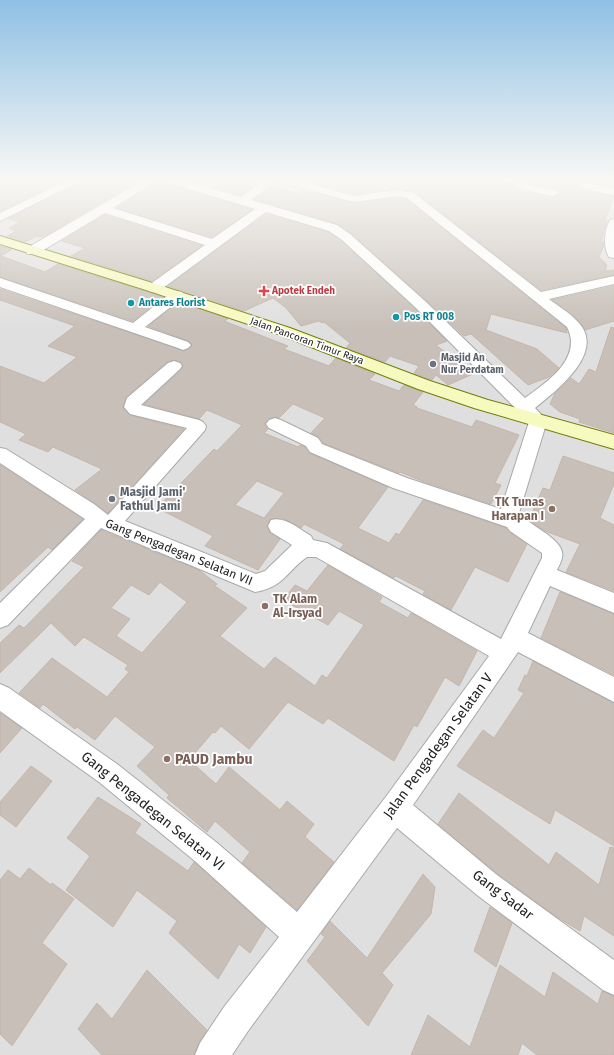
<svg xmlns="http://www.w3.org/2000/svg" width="614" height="1055" font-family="'Fira Sans',sans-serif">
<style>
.residential{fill:#e0dfdf}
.building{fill:#c7bfb8;stroke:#c4b6ab;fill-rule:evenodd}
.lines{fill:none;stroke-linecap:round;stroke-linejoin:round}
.street-casing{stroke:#a9a9a9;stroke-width:2}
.secondary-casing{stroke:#707d05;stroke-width:2}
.street{fill:#fff;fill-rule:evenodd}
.secondary{fill:#f7fabf;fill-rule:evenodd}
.health-dot{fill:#e0444e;stroke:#fff;stroke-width:1.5}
.culture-dot{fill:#0f9aa8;stroke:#fff;stroke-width:1.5}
.worship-dot{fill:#6b7280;stroke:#fff;stroke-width:1.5}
.education-dot{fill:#8d6e63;stroke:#fff;stroke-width:1.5}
.labels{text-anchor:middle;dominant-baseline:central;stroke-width:3.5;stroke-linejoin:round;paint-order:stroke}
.far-health-label{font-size:10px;font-weight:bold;fill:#be3a42;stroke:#fff;text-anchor:start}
.far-culture-label{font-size:10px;font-weight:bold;fill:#0d838f;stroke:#fff;text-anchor:start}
.far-street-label{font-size:10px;fill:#222;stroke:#fff}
.far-worship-label{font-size:10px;font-weight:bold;fill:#5b616d;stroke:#fff;text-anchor:start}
.worship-label{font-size:12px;font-weight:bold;fill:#5b616d;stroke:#fff;text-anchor:start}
.education-label{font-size:12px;font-weight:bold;fill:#785e54;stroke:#fff;text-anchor:end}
.street-label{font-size:12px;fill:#222;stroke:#fff}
.near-street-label{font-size:14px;fill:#222;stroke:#fff}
.near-education-label{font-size:14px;font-weight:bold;fill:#785e54;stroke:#fff;text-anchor:start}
</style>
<rect width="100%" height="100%" fill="#f2efe9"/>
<!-- residential -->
<path class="residential" d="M0 181H614V1055H0Z"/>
<!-- building -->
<path class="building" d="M0 181H62L0 211Z
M82 181H138L46 235 40 237 37 236 25 242 7 236 16 231 9 228 20 222 8 219Z
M157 181H167L169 184 252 210 212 237 117 208Z
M193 181H248L257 184 241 195Z
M316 181H516L515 186 520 190 553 197 560 193 558 190 530 184V181H614V187L584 182 577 186 580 189 614 196 605 220H607L601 242H604V245L599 257 607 265 605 271 614 270V275L541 290 415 192 397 189 354 194 314 183Z
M271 187 300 194 304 190 354 203 397 198 406 199 566 328 567 333 491 314 486 330 537 349 559 368 549 377 528 385 471 334 464 336 426 300 351 233 338 224 254 199Z
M266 214 328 232 341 241 414 308 447 341 436 345 473 374 448 385 436 375 432 380 414 373 419 366 390 356 385 362 346 348 350 343 324 322 322 323 319 321 301 326 286 308 273 298 244 311 168 286Z
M105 215 202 246 152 281 71 256 85 248 62 241Z
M0 246 12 249 1 256 45 272 58 264 163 297 133 321 0 277Z
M614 286V321L585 330 576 318 552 300Z
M0 289 184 351 192 346 189 341 148 326 179 302 228 319 224 321 288 346 284 349 329 366 331 363 335 365 332 362 336 358 375 374 369 380 399 391 404 385 423 392 413 405 417 407V408L472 427 476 420 519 435 495 483 501 485 491 504 422 481 400 472 399 473 323 443 319 437 311 433 325 418 293 404 279 418 275 417 269 419 264 424 268 429 264 433 298 447 300 445 305 447 309 453 388 487 358 528 389 543 396 533 399 535 423 500 506 528 509 532 527 544 508 582 475 567 451 610 423 594 425 591 396 576 394 578 340 549 344 544 304 524 301 528 282 518 271 519 267 525 270 533 280 539 258 570 205 546 213 536 157 508 214 449 217 451 242 425 207 410 199 419 144 404 181 370 183 365 180 362 174 360 167 362 126 397 123 407 130 415 184 429 108 513 75 490 102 469 53 447 48 452 19 440 26 434 0 422V366L44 383 77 357 48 346 75 326 0 300ZM257 481 284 493 264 518 235 505Z
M611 327 614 328V433L579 422 580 419 560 412 550 404 555 393 571 378 579 384 589 369 596 372Z
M563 456 614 473V484L600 518 614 525V591L566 572 580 544 545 531 529 520 543 488 550 490Z
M0 465 83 519 52 550 48 547 0 592Z
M101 530 199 570 217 584 215 586 247 608 220 636 264 669 275 657 315 686 322 675 327 678 364 625 339 611 328 625 283 600 295 585 307 591 328 565 382 597 379 602 408 618 411 613 477 651 459 686 445 677 417 727 414 725 394 761 328 718 323 724 288 702 249 749 221 726 215 733 213 732 189 760 216 784 229 767 280 810 287 801 314 824 305 837 334 862 297 910 242 863 250 852 215 821 207 832 167 798 169 795 137 766 155 747 115 716 95 740 77 727 75 729 43 704 40 708 19 693 52 658 107 697 129 672 125 669 128 665 84 637 75 646 51 623 0 673V643L19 625 24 628 84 567 72 561ZM160 582 187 602 142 653 116 636 130 619 111 608 131 585 149 595Z
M560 592 614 614V675L541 638Z
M533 661 614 703V846L555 810 550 824 457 766 483 730 494 738 524 693 518 690 525 675 527 676Z
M0 713 22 728 0 753Z
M31 766 52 781 16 827 0 815V802Z
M459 793 549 865 556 852 599 885 610 847 614 848V936L584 916 580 931 554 915 498 874 438 824Z
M98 797 141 824 135 833 188 871 194 862 266 927 250 953 239 944 218 979 169 933 177 921 137 890 113 927 66 890 90 856 67 838Z
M29 868 51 885 52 883 74 899 42 943 67 964 12 1046 0 1034V880L8 870 20 879Z
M423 874 435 887 431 914 382 973 393 985 368 1026 307 961 325 937 321 934 330 921 367 958Z
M490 907 512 923 496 967 474 951Z
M500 965 545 997 553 972 598 1004 602 991 614 996V1055H537L522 1043 518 1055H411L428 1015 470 1047Z
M147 970 207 1030 199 1042 194 1055H102L78 1029 97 1003 112 1019Z"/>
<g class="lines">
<defs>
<path id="street" d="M66 181H81L0 221V213Z
M142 181H156L113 208 212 239 255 209 169 183 168 181H186L241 197 263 181H276L251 200 337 225 350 234 425 301 525 398C547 382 583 358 567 327L407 198 397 196 354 202 283 183 282 181H301L354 196 397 190 414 193 541 292 614 276V284L549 299C558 306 570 313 578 322 607 352 556 391 535 408L547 421 519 513C529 526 567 540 562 558 561 562 559 566 557 570L614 593V613L550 586 528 633 614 677V702L518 652 413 805 497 875 614 960V995L603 990 477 895 397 828 248 1031 232 1055H195L200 1043 224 1007 279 937 196 862 99 782 0 711V684L9 688 117 764 216 842 297 912 385 798 489 656 316 557H307C286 572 284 587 255 592L101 528 8 625 0 628V603L85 519 0 463V448L6 449 94 504 108 515 187 428 130 414 124 407 127 398 168 363 174 361 180 363 182 366 180 369 141 405 199 420 203 422 206 426 205 430 125 521 256 574 265 571 292 545 271 532 268 526 271 520C285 516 299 529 311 536L313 540 327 543 501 639 542 558V553L510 531 507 527 393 488 310 452 306 446 269 428 266 424 269 420 275 418 281 420 318 438 322 444 407 478 501 509 529 422 415 307 342 240 329 231 266 212 159 291 154 292 149 291 147 288 149 285 205 245 105 213 37 254H27L26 251 27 248Z
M518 181H529L528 185 557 191 559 193 553 196 520 189 516 186Z
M584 183 614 189V195L580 188 578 186Z
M614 219V258L609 257C603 247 604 230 610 220Z
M0 278 133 323 172 292 177 291 182 292 184 295 182 298 145 327 188 342 191 345 188 348 183 350 178 348 0 287Z"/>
<path id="secondary" d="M0 236 159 285 290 328 430 381 488 400 614 435V449L474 408 418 389 278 334 149 291 0 244Z"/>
</defs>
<!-- street casing -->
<use href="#street" class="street-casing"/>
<!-- secondary casing -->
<use href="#secondary" class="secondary-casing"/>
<!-- street -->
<use href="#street" class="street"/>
<!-- secondary -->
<use href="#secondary" class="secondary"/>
</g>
<!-- sky -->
<linearGradient id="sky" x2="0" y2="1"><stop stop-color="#8fc0e4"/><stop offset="0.55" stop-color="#f9f8f5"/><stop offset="1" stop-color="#f9f8f5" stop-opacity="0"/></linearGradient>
<rect width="614" height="329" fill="url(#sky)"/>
<!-- markers -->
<path class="health-dot" d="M262 285h4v4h4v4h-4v4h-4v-4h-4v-4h4z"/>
<g class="culture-dot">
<circle cx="131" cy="303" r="4"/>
<circle cx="396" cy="317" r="4"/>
</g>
<g class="worship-dot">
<circle cx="433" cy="364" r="4"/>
<circle cx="112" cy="499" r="4"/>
</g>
<g class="education-dot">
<circle cx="552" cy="509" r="4"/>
<circle cx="265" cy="606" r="4"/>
<circle cx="167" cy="759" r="4"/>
</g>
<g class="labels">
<!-- far-health labels -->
<g class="far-health-label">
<text x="272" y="291">Apotek Endeh</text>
</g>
<!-- far-culture labels -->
<g class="far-culture-label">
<text x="139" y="303">Antares Florist</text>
<text x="404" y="317">Pos RT 008</text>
</g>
<!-- far-street labels -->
<g class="far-street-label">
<text transform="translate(307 341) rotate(20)">Jalan Pancoran Timur Raya</text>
</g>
<!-- far-worship labels -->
<g class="far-worship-label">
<text x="441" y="358">Masjid An<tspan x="441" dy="12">Nur Perdatam</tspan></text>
</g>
<!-- worship labels -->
<g class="worship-label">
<text x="120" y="492">Masjid Jami'<tspan x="120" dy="14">Fathul Jami</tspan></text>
</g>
<!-- education labels -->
<g class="education-label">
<text x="544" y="502">TK Tunas<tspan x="544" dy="14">Harapan I</tspan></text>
<text x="273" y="599" text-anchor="start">TK Alam<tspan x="273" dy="14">Al-Irsyad</tspan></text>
</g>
<!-- street labels -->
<g class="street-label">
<text transform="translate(179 552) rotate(22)">Gang Pengadegan Selatan VII</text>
</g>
<!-- near-street labels -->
<g class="near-street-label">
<text transform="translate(438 746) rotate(-54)">Jalan Pengadegan Selatan V</text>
<text transform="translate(153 811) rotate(39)">Gang Pengadegan Selatan VI</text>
<text transform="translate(503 895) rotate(37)">Gang Sadar</text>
</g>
<!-- near-education labels -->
<g class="near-education-label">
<text x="175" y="759">PAUD Jambu</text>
</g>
</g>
</svg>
